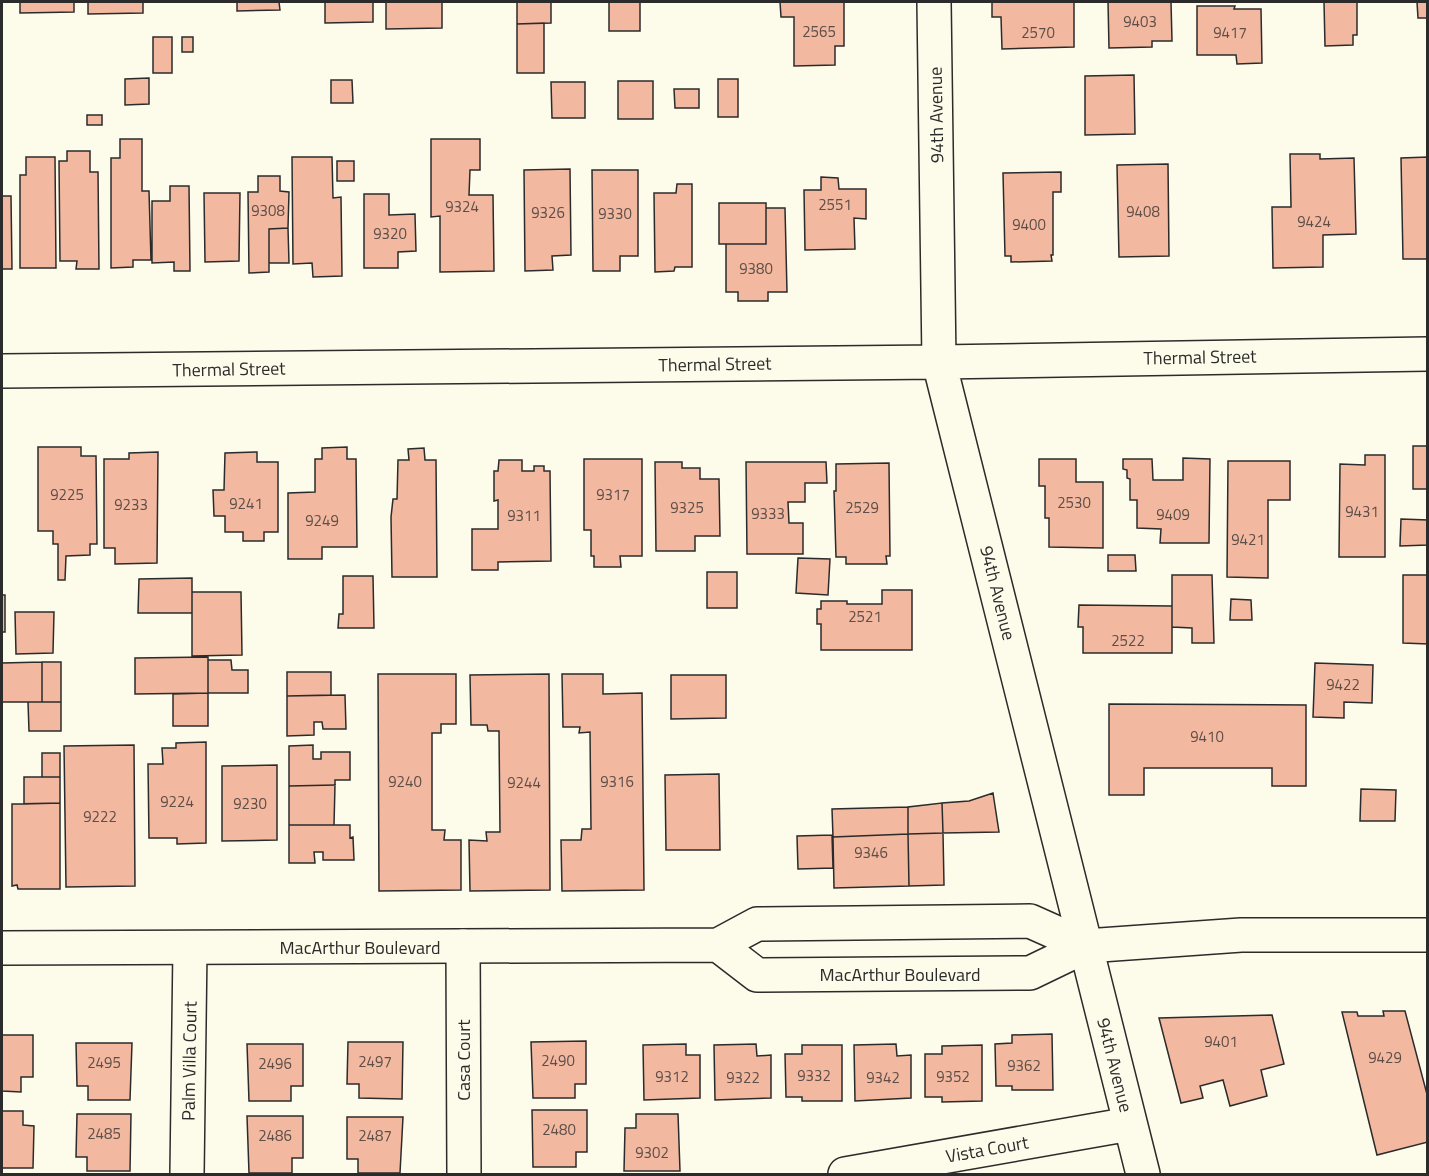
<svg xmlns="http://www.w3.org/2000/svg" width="1429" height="1176" font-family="'Titillium Web',sans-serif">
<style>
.building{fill:#f2b8a0;stroke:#2b2b2b;stroke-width:1.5}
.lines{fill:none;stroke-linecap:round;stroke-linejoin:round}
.street-casing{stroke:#2b2b2b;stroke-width:36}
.secondary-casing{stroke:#2b2b2b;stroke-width:36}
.street{stroke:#fdfbea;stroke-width:33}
.secondary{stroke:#fdfbea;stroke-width:33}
.labels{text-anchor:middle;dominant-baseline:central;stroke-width:4.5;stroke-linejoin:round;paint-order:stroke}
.number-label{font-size:15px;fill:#5d4e48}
.street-label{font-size:18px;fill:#2b2b2b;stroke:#fdfbea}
</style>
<rect width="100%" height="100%" fill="#fdfbea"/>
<!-- building -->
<path class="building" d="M20 2H74V12L20 13Z
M88 2H143V13L88 14Z
M237 2H279L280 10 237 11Z
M325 2H373V22L325 23Z
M386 2H442V28L386 29Z
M517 2H551V23L517 24Z
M609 2H640V31H609Z
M780 2H844V46H835V65L794 66V17H781Z
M992 2H1074V47L1002 49 1001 17H992Z
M1108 2H1171L1172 41H1152V47L1109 48Z
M1324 2H1357V35H1353V45L1325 46Z
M1417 2H1428V18H1418Z
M1197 6H1235L1234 9H1261L1262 63 1237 64 1236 55H1197Z
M544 23V73H517V24Z
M153 37H172V73H153Z
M182 37H193V52H182Z
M1134 75 1135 134 1085 135V76Z
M149 78V104L125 105V79Z
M718 79H738V117H718Z
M331 80H352L353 103H331Z
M618 81H653V119H618Z
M551 82H585V118H552Z
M674 89H699V108H675Z
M87 115H102V125H87Z
M120 139H142V191H149L151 260H133V267L111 268V158H120Z
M431 139H480V170H470L469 195H493L494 271 440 272V216L431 217Z
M67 151H90V172H98L99 269H76L77 261H60L59 161H67Z
M1290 154H1320V159L1354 158 1356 234 1323 235V267L1273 268 1272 207H1291Z
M26 157H55L56 268H20V175H26Z
M292 157H332L333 198 341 197 342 276 313 277 312 263 293 264Z
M1428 157V259H1403L1401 158Z
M337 161H354V181H337Z
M1168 164 1169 256 1119 257 1117 165Z
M570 169 571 255 552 256 553 270 525 271 524 170Z
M592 170H638V256H620V271H593Z
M1061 172V192H1053V255H1051L1052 261 1011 262V256H1005L1003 173Z
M258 176H280V191L289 192 288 228 269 229V272L249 273 248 192H258Z
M821 177 838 178 839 189H866V219L854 218 855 249 805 250 804 190H821Z
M677 184H692V267H675L674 271 655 272 654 193H676Z
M170 186H189L190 271H174V262L152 263V201H170Z
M204 193H240L239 261 205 262Z
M364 194H389V215L415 214 416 251 398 252V268H364Z
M2 196H11L12 269H2Z
M719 203H766V244H719Z
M766 208H785L787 292H768V301H738V292H726V244H766Z
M288 228 289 263H269V229Z
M1413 446H1428V489H1413Z
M38 447H81V456H96L97 544H90V555L66 556 65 580H58V544H53V531H38Z
M347 447V459H356L357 547H322V559H288V493L315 492V459H322V448Z
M424 448 425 460H436L437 577H392L391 517 393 499H397L398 460H409L408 449Z
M158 452 157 563 115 564V548H104V459H129V453Z
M257 452V462H278V532H264V541H243V532H225V516H214L213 490H224L225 453Z
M1365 455H1385V557H1339L1340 464 1365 465Z
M1183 458 1210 459 1209 543H1160L1161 529 1137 528V500H1130V479L1127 478V470L1123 469V459H1152L1153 480H1183Z
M584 459H642V556H620L621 567H594V556H591V530H584Z
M1039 459H1076V482H1103V548L1049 547V518H1045V486H1039Z
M499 460H522V471H534V466H544V471H550L551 561 498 562V570H472V529H498V500L494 501V471H498Z
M1228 461H1290V500H1268V578L1227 577Z
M655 462H682V468H700V479H719L720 536H695V551H656Z
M746 462H826L827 483H805V502H788L789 523H803V554H747Z
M889 463 890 556H886L887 564H846V557H836L834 491H836V464Z
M1401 519 1428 520V545L1400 546Z
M1108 555H1135L1136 571H1108Z
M798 558 830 559 828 595 796 593Z
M707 572H737V608H707Z
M1172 575H1212L1214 643H1192V628L1172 627Z
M1403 575H1428V644L1403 643Z
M343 576H373L374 628H338L339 614H343Z
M192 578V613H138L139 579Z
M882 590H912V650H821V624H817V609H821V601H847V604H882Z
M192 592H241L242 655 192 656Z
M2 595H5V632H2Z
M1231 599 1251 600 1252 620H1230Z
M1079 605 1172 606V653H1083V627H1078Z
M15 612H54L53 653 16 654Z
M208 657V693L135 694V658Z
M208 660H231L232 670H248V693H208Z
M42 662H61V702H42Z
M42 662V702H2V663Z
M1315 663 1373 665 1372 703 1344 702V718L1313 717Z
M287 672H331V695L287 696Z
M378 674H456V724H441V733H432V830H445L444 840H461V890L379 891Z
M549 674 550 890 470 891 469 840 487 841 486 832H500L499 731H488L487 725H471L470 675Z
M562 674H603V694L642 693 644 890 562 891 561 840H581L582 829H591L590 732 579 733 580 727H563Z
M671 675H726V718L671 719Z
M208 693V726H173V694Z
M345 695 346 729H323L322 722H314V735L287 736V696Z
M28 702H61V731H29Z
M1109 704 1306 705V786H1272V768H1144V795H1109Z
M206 742V843L177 844V838H149L148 764H163L162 748H176V743Z
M134 745 135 886 66 887 64 746Z
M313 745V759H321V752H350V780H335V785L289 786V746Z
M42 753H60V777H42Z
M277 765V840L222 841V766Z
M719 774 720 850H666L665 775Z
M24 777H60V803L24 804Z
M335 785 334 825H289V786Z
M1361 789 1396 790 1395 821H1360Z
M993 793 999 832 943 833 942 803 969 801Z
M60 803V889H18L17 885 12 886V804Z
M942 803 943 833 908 834V807Z
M908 807V834L833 837 832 809Z
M289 825H350V838L353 837 354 860H323V852H314L315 863H289Z
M943 833 944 885 909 886 908 834Z
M908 834 909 886 834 888 833 837Z
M832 835 833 868 798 869 797 836Z
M1383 1011H1405L1428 1098V1142L1377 1155 1342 1012H1357L1358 1016H1384Z
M1272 1015 1284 1064 1261 1070 1267 1096 1230 1106 1223 1080 1200 1086 1203 1098 1181 1103 1159 1018Z
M1052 1034 1053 1090H1012V1086H996L995 1044 1012 1043V1035Z
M2 1035H33V1077H21V1092L2 1091Z
M586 1041V1084H575V1098H533L531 1042Z
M348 1042H403L402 1099 359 1098V1084H347Z
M76 1043H132L130 1100H88V1086H77Z
M247 1044H303V1086H291V1101H249Z
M686 1044V1055H700V1098L644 1100 643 1045Z
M756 1044 757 1056 771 1055V1098L715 1100 714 1045Z
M896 1044 897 1056 911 1055V1098L855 1101 854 1045Z
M802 1045H842V1101H802V1097H786L785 1054H802Z
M982 1045V1101L942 1102V1097H925V1054H942V1046Z
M532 1110H587V1152H576V1167H533Z
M2 1111H23V1125L34 1126 33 1168H2Z
M77 1114H131L130 1171H87V1157H76Z
M636 1114H678L680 1171H624L625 1128H636Z
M247 1116H303V1158H292V1173H249Z
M347 1117H403L400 1173H358V1159H347Z"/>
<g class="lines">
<defs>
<path id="street" d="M934 2 939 362 1143 1174
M2 371 939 362 1428 354
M463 946 464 1174
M187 1174 190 948
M845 1174 1130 1124"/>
<path id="secondary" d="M718 945 757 975 1030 973 1086 946 1241 935H1428
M2 948 718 945 757 924 1030 921 1086 946"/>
</defs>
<!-- street casing -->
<use href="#street" class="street-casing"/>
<!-- secondary casing -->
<use href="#secondary" class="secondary-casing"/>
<!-- street -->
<use href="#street" class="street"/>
<!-- secondary -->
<use href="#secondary" class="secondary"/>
</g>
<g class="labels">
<!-- number labels -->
<g class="number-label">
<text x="1140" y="21">9403</text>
<text x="819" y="31">2565</text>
<text x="1038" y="32">2570</text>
<text x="1230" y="32">9417</text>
<text x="835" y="204">2551</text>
<text x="462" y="206">9324</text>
<text x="268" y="210">9308</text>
<text x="1143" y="211">9408</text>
<text x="548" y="212">9326</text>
<text x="615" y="213">9330</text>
<text x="1314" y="221">9424</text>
<text x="1029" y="224">9400</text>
<text x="390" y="233">9320</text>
<text x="756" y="268">9380</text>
<text x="67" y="494">9225</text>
<text x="613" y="494">9317</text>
<text x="1074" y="502">2530</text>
<text x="246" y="503">9241</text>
<text x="131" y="504">9233</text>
<text x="687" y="507">9325</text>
<text x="862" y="507">2529</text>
<text x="1362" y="511">9431</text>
<text x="768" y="513">9333</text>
<text x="1173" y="514">9409</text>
<text x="524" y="515">9311</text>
<text x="322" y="520">9249</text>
<text x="1248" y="539">9421</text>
<text x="865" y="616">2521</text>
<text x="1128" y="640">2522</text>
<text x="1343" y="684">9422</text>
<text x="1207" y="736">9410</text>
<text x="405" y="781">9240</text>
<text x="617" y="781">9316</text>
<text x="524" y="782">9244</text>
<text x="177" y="801">9224</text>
<text x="250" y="803">9230</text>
<text x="100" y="816">9222</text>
<text x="871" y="852">9346</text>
<text x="1221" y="1041">9401</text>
<text x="1385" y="1057">9429</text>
<text x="558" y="1060">2490</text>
<text x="375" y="1061">2497</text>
<text x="104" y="1062">2495</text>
<text x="275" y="1063">2496</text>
<text x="1024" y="1065">9362</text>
<text x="814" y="1075">9332</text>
<text x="672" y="1076">9312</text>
<text x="953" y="1076">9352</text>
<text x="743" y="1077">9322</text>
<text x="883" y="1077">9342</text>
<text x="559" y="1129">2480</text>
<text x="104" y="1133">2485</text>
<text x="275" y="1135">2486</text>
<text x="375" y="1135">2487</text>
<text x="652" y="1152">9302</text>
</g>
<!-- street labels -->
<g class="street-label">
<text transform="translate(936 115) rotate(-91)">94th Avenue</text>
<text transform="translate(1200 357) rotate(-1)">Thermal Street</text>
<text transform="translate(715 364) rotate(-1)">Thermal Street</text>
<text transform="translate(229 369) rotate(-1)">Thermal Street</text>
<text transform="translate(998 593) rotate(76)">94th Avenue</text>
<text x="360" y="947">MacArthur Boulevard</text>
<text x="900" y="974">MacArthur Boulevard</text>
<text transform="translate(463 1060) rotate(-90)">Casa Court</text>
<text transform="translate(189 1061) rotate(-89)">Palm Villa Court</text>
<text transform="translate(1115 1065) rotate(76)">94th Avenue</text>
<text transform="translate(987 1149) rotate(-10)">Vista Court</text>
</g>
</g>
<!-- border -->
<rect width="1429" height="1176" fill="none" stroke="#2b2b2b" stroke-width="6"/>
</svg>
